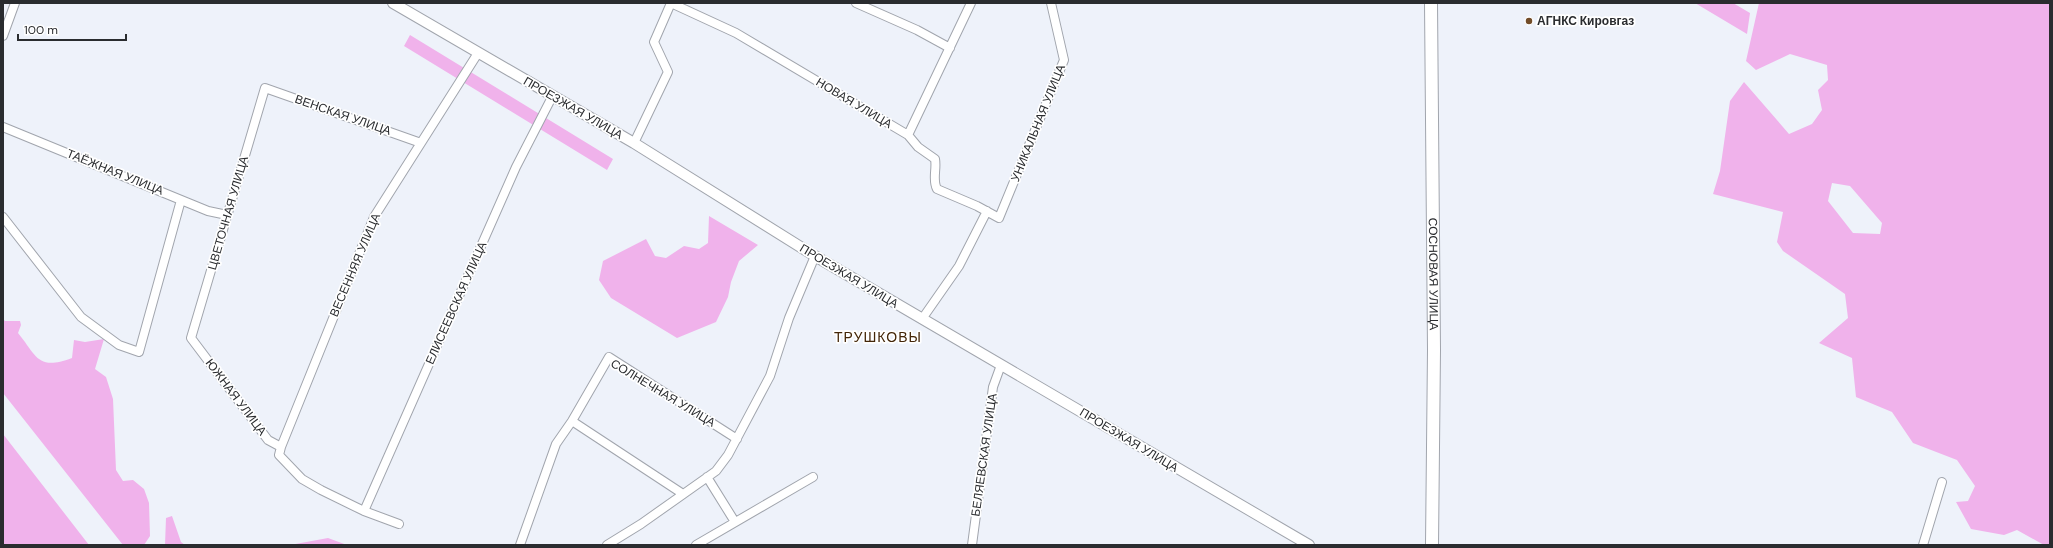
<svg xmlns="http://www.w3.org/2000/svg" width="2053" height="548" font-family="'DM Sans',sans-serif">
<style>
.green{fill:#f0b2eb;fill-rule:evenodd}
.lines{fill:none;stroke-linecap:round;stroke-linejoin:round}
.minor-casing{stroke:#a1a5ad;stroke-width:10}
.major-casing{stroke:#a1a5ad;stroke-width:12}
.highway-casing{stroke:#a1a5ad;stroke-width:14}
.minor{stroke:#fff;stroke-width:8}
.major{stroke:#fff;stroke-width:10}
.highway{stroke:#fff;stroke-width:12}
.poi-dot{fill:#724c28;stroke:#fff;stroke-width:1.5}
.labels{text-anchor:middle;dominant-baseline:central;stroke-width:3.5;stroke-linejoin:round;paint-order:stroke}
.poi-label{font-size:12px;font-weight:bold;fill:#2a2c2f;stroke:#fff;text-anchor:start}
.street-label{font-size:12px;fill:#2a2c2f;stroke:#fff}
.quarter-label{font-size:14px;letter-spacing:1px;fill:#432608;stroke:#fff}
</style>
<rect width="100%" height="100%" fill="#eef2fa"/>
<!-- green -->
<path class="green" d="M1695 3H1733L1750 13 1747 34Z
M1759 3H2050V545H2044L2017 530 2004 535 1971 529 1956 502 1968 501 1975 486 1957 460 1913 443 1892 412 1856 397 1852 358 1819 343 1848 318 1845 294 1783 251 1777 242 1783 212 1713 194 1720 171 1730 101 1744 82 1789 134 1812 124 1822 110 1818 90 1828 80 1827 65 1790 54 1756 70 1746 61ZM1832 183 1850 186 1882 223 1880 234 1853 233 1828 201Z
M410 35 613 159 607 170 404 46Z
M709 216 758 245 739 261 731 282 728 297 716 322 677 338 611 298 599 280 603 261 646 239 655 256 666 258 684 246 699 249 708 243Z
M3 319 5 321H20L21 325 18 333C37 356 37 371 72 358L74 340 85 342 104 339 95 369 106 377 113 399 116 470 123 481 133 480 144 489 149 503 150 536 144 545H123L3 393Z
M3 434 89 545H3Z
M172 516 181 542 185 545H165L166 518Z
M328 538 347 545H290Z"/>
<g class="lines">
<defs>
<path id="minor" d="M671 3 736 33 908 135 971 3
M856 3 917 30 950 48
M3 36 15 3
M3 127 208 211 227 215
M908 135 918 147 935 159C937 169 932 180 937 189L977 206 999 218 1064 60 1051 3
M634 143 668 72 654 42 671 3
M3 217 81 317 119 345 139 352 181 200
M922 319 959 266 987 211
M572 421 683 494
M281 447 374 217 478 53
M707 477 735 522
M364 511 516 167 552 97
M399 524 364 511 321 490 302 479 279 455 281 447 268 440 191 338 265 88 421 143
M520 545 556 444 572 421 609 357 737 439
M607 545 641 524 716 471 728 455 770 376 789 318 815 256
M696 545 813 477
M972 545 993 387 1001 365
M1923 545 1942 482"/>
<path id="major" d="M393 3 634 143 815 256 1309 545"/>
<g id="highway">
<path id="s1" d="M1431 3 1434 350 1432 545"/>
</g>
</defs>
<!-- minor casing -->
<use href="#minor" class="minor-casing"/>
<!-- major casing -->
<use href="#major" class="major-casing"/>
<!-- highway casing -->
<use href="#highway" class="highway-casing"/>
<!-- minor -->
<use href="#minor" class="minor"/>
<!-- major -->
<use href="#major" class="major"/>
<!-- highway -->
<use href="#highway" class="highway"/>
</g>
<!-- markers -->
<circle class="poi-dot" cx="1529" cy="21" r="4"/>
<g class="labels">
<!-- poi labels -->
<g class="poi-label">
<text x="1537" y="21">АГНКС Кировгаз</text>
</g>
<!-- street labels -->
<g class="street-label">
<text transform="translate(854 103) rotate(31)">НОВАЯ УЛИЦА</text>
<text transform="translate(573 108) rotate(30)">ПРОЕЗЖАЯ УЛИЦА</text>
<text transform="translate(343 115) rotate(19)">ВЕНСКАЯ УЛИЦА</text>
<text transform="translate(1038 123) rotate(-68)">УНИКАЛЬНАЯ УЛИЦА</text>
<text transform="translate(115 172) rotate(22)">ТАЁЖНАЯ УЛИЦА</text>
<text transform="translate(228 213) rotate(-74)">ЦВЕТОЧНАЯ УЛИЦА</text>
<text transform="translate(355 265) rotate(-67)">ВЕСЕННЯЯ УЛИЦА</text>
<text stroke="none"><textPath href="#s1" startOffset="271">СОСНОВАЯ УЛИЦА</textPath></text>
<text transform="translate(849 276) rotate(31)">ПРОЕЗЖАЯ УЛИЦА</text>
<text transform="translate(456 303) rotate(-66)">ЕЛИСЕЕВСКАЯ УЛИЦА</text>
<text transform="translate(663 393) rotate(31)">СОЛНЕЧНАЯ УЛИЦА</text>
<text transform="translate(236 397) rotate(53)">ЮЖНАЯ УЛИЦА</text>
<text transform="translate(1129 440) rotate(31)">ПРОЕЗЖАЯ УЛИЦА</text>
<text transform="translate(984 455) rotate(-82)">БЕЛЯЕВСКАЯ УЛИЦА</text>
</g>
<!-- quarter labels -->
<g class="quarter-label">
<text x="878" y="337">ТРУШКОВЫ</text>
</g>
</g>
<!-- border -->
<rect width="2053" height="548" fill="none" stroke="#2a2c2f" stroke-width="8"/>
<!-- scale -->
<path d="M18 34v6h108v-6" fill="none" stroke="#2a2c2f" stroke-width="2"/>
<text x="24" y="34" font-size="12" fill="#2a2c2f" stroke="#ffffff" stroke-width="3" paint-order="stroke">100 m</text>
</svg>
